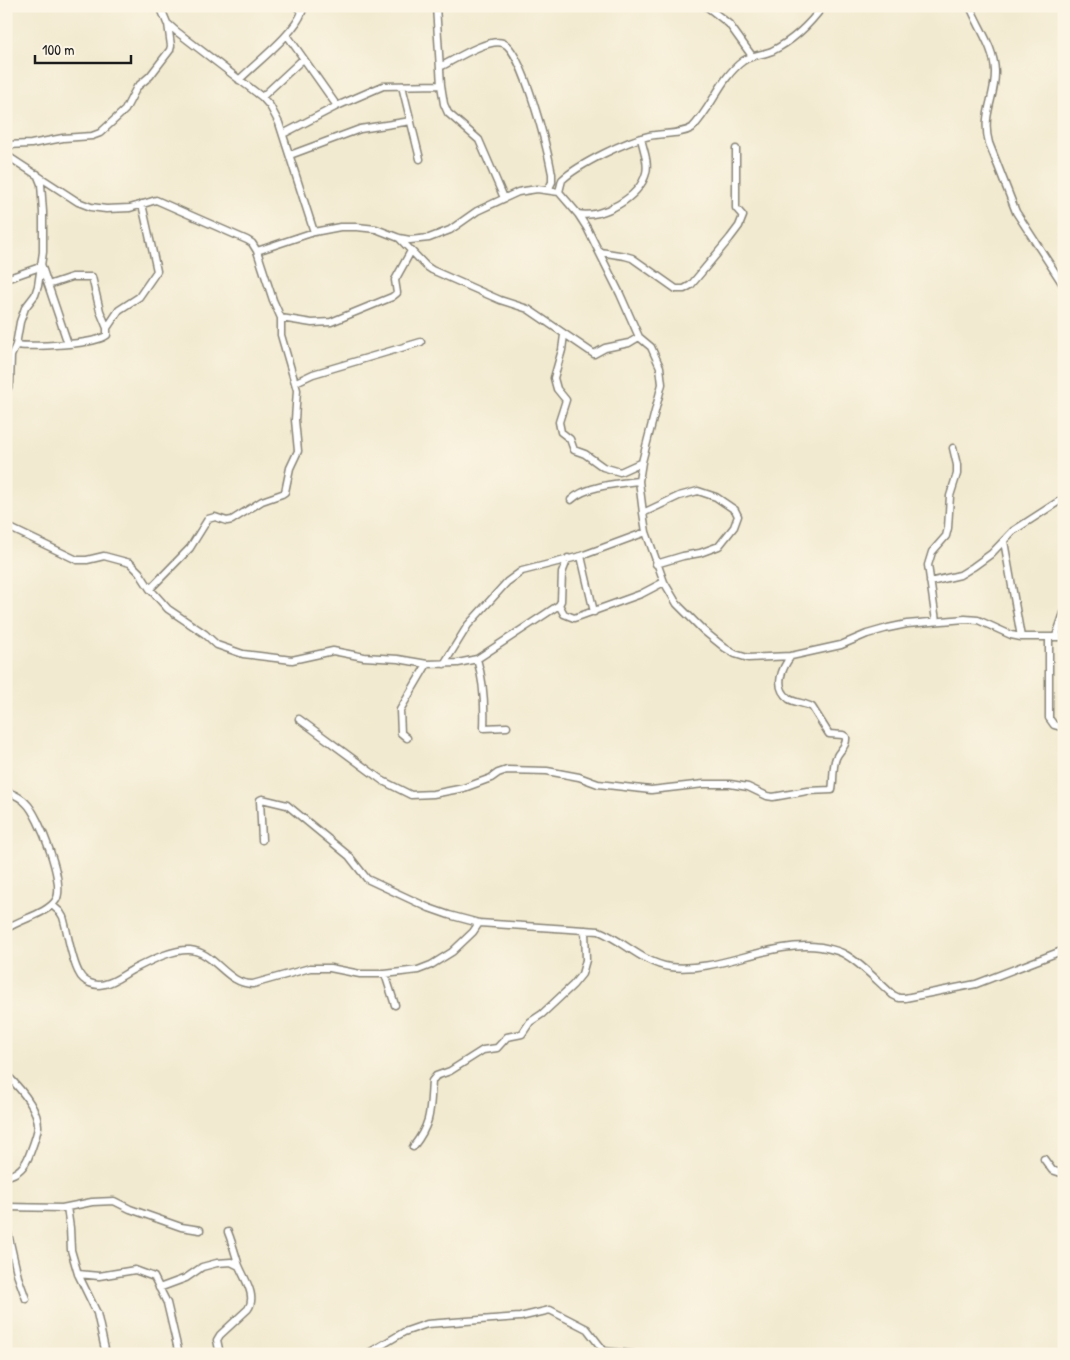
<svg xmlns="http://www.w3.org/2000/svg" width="1070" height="1360" font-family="'Patrick Hand',sans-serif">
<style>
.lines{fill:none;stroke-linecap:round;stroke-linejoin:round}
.minor-casing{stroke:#878376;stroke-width:9}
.minor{stroke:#fff;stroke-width:6}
</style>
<rect width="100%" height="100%" fill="#fcf5e5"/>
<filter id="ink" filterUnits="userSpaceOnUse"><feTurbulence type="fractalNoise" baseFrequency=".02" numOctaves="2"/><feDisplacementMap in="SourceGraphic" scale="10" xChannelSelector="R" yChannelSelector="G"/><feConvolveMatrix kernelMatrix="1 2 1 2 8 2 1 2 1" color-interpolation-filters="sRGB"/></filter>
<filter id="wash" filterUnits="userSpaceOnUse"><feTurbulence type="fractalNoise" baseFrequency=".0096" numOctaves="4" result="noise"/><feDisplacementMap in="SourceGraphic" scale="20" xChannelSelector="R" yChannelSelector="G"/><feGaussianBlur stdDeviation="1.12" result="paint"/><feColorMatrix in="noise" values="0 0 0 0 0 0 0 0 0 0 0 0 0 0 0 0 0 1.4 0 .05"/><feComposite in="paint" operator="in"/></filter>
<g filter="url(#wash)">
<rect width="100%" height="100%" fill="#f2ead0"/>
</g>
<g filter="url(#ink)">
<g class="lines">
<defs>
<path id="minor" d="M160 6 167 23 176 31 262 97 270 106 279 123 314 232
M436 6 441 85 444 104 448 113 479 140 504 198
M706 6 729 24 752 56
M970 6C978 27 994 47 995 71 996 97 981 114 989 143L1016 212 1064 286
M287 35 337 106
M440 67C454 60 488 38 503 43 523 50 548 152 552 174V182L548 190
M239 80C256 63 295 33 302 12L296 6
M402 86 420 159
M262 97 303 59
M283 134 337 106 383 86 441 85
M6 145 31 144 63 138 92 136 100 133 125 110 137 87 150 76 170 50 171 46 168 24
M6 155 78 202 91 207 106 209 130 208 156 200 247 240 252 243 257 251 273 300 281 318V335L297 390 295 420 298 451 290 468 285 492 282 494 262 501 232 520 227 521 215 517 208 519 190 548 150 589
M290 155 360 129 411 121
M559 192 562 180C579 164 626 141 649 136 663 133 680 135 692 128 712 108 720 78 743 61 752 55 762 55 772 51 792 41 810 24 823 6
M578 214C602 219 640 197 646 173 649 162 643 149 641 138
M399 238 426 266 432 270 500 300 528 309 594 354 605 348 629 343 639 337
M257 251 314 232 340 227H357L376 229 399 238 410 240 429 238 450 230 477 211 518 192 537 189 559 192 578 214 587 228 620 294 639 337 651 347 660 367 662 384 642 462 639 481 643 513 646 532 664 582 677 604 704 631 725 648 735 654 748 658 791 656 841 645 867 634 888 628 907 624 965 619 978 620 1011 635 1021 637H1064
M600 252 625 256 632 258 676 289H684L691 285 730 238 739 226 743 216 736 208V149
M41 264 68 344
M6 279 40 267
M281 318 312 323 331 322 392 297 397 293 395 280 411 251
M107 328 119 310 139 297 157 271 142 204
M564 335 562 350 554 378 557 389 566 400 559 422 561 432 570 439 574 450 585 454 603 467 620 472 642 462
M16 345C32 347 95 345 107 335V328L100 311 92 277H72L48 285
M296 382 313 374 421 342
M6 392 10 383 11 356 16 345 20 322 25 308 35 295 38 286 43 252V212L41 184 37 174
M571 500C585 486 620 483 639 481
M643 513 679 496 698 491 716 497 735 510 738 516 734 527 719 546 700 553 683 556 656 564
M6 526 77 560H87L104 556 130 563 139 572 150 589 168 609 205 634 217 645 243 654 292 660 333 651 364 657 398 659 427 664 458 663 477 659 559 605 561 601 562 573 568 558
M1004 541 1021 637
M581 556 594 612
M930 582 960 575 973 567 991 554 1013 531 1064 498
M559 605 564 614 574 618 580 616 641 594 664 582
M936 621 928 565 932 552 946 536 948 528 950 496 957 474V465L953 448
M1056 636 1064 613
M1049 637V718L1054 725 1064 728
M477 659C484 682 485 704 484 728L507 727
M444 664 468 625 507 582 522 571 581 556 646 532
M299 719 383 781 411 795 433 794 464 788 491 778 498 773 507 770 547 771 579 777 598 784 651 790 704 784H730L748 787 767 796 773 797 807 791 832 790C834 780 832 768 836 758 839 750 847 747 846 737L843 735 829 734 812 707C805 703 796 703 789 699 773 687 782 668 791 656
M407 738 401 733 400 710 427 664
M6 791C13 794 21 797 26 803 39 815 66 884 56 900 47 914 20 919 6 929
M262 840 260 800 262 799 287 805 349 856 367 879 429 908 449 915 479 923 599 931C624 941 643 963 670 967 720 973 769 940 821 947 830 949 838 950 846 955 863 965 878 982 893 995L899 998H905L976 984 1064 950
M52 905 60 912 63 917C68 933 71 959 79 973 83 982 95 987 105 984 115 982 123 975 132 970 148 962 171 949 190 950 215 952 227 985 253 984L310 968H330L360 974H385L418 970 431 965 452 952 473 932 479 923
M385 974 395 1005
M6 1074C18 1086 39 1109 38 1127 37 1135 33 1145 30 1153 26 1165 19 1174 6 1176
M413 1147C432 1123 430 1110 432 1081L436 1076 450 1071 483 1050 497 1048 507 1037 522 1034 530 1022 542 1014 573 985 582 974 586 960 585 930
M1044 1159 1052 1170 1064 1174
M6 1207 62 1208 92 1202 114 1201 130 1209 181 1227 200 1230
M67 1207 70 1228 71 1250 78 1274 97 1313 106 1354
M6 1225 18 1277 26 1299
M78 1274 99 1276 135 1270 154 1277 167 1303 179 1354
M159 1288 186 1278 202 1267 217 1263 231 1262 239 1266
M220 1354 217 1340 220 1335 248 1309C258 1295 242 1276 238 1263 235 1253 232 1242 228 1232
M367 1354 404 1332 427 1324 520 1317 550 1310 587 1329 604 1351 633 1354"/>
</defs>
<!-- minor casing -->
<use href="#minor" class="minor-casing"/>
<!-- minor -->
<use href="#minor" class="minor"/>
</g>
</g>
<!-- margin -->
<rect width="1070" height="1360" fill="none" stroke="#fcf5e5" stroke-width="25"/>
<!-- scale -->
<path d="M35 55v8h96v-8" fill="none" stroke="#1c1c1c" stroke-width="2.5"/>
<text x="42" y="55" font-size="15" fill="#1c1c1c" stroke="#fcf5e5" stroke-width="4" paint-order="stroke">100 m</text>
</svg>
